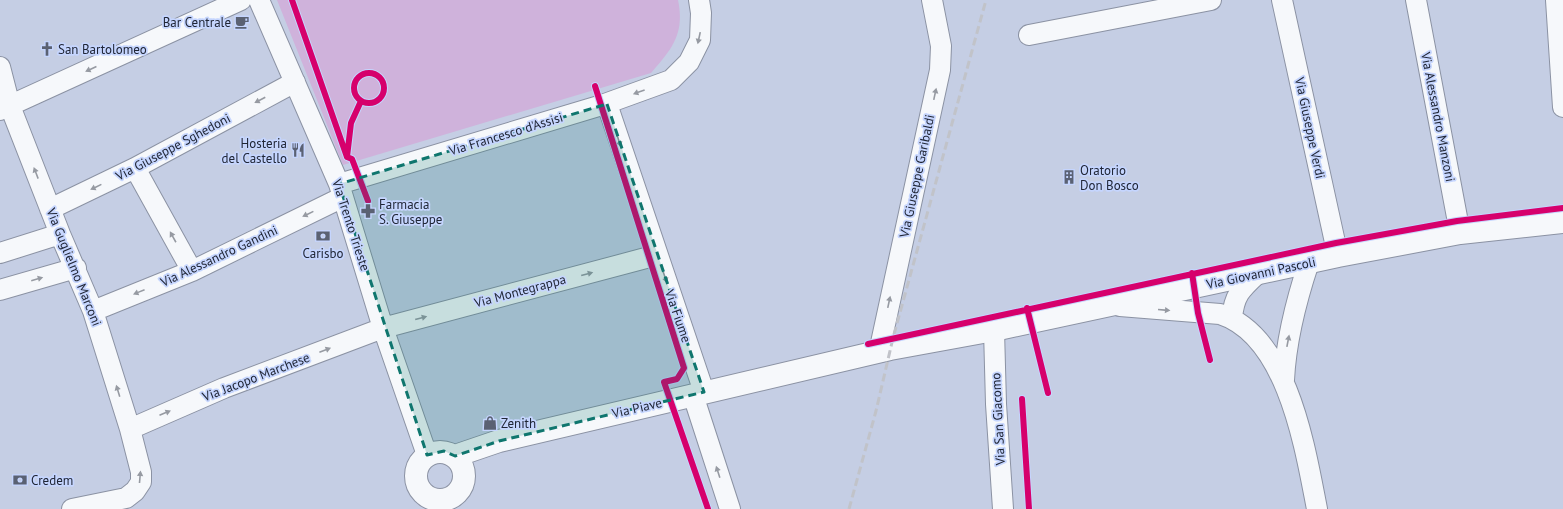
<svg xmlns="http://www.w3.org/2000/svg" width="1563" height="509" font-family="'PT Sans',sans-serif">
<style>
.green{fill:#cfb2db}
.lines{fill:none;stroke-linecap:round;stroke-linejoin:round}
.street-casing{stroke:#8b92a3;stroke-width:22}
.secondary-casing{stroke:#8b92a3;stroke-width:24}
.street{stroke:#f6f8fb;stroke-width:20}
.secondary{stroke:#f6f8fb;stroke-width:22}
.rail{stroke:#c1c3c9;stroke-width:3;stroke-dasharray:8 4;stroke-linecap:butt}
.cycleway-casing{stroke:#c5d5fe;stroke-width:8}
.cycleway{stroke:#d6006c;stroke-width:6}
.oneway{fill:#969aa2}
.marked{fill:#0f766e;fill-opacity:0.2;stroke:#0f766e;stroke-width:3;stroke-dasharray:8 5;stroke-linejoin:round}
.labels{text-anchor:middle;dominant-baseline:central;stroke-width:3.5;stroke-linejoin:round;paint-order:stroke}
.poi-label{font-size:13px;fill:#202636;stroke:#c5d5fe;text-anchor:start}
.street-label{font-size:13px;fill:#202636;stroke:#c5d5fe}
</style>
<rect width="100%" height="100%" fill="#c5cee4"/>
<!-- green -->
<path class="green" d="M277 0H678C685 34 672 49 651 73L343 165Z"/>
<g class="lines">
<defs>
<path id="street" d="M259 0 339 184 383 328 427 455
M1282 0 1338 256
M1416 0 1460 233
M1556 0 1563 107
M1029 35 1211 0
M0 67 10 106 60 234 93 311 130 429 141 472V482L135 491 126 498 72 509
M607 104 704 392
M0 110 241 0
M135 168 192 271
M339 184 602 105 671 80 689 62 700 40 701 13 699 0
M50 209 135 168 295 82
M0 253 60 234
M0 290 76 268
M1120 306 1220 314C1288 336 1305 448 1317 509
M93 311 192 271 343 197
M1232 318C1234 295 1241 289 1257 274
M994 330 996 404 1003 509
M879 352 940 70 941 46 932 0
M1284 380C1286 339 1296 301 1309 262
M693 395 730 509
M130 429 224 388 383 328 657 255"/>
<path id="secondary" d="M416 476a24 24 0 1 1 48 0a24 24 0 1 1-48 0Z
M455 456 499 441 890 349 994 330 1338 256 1460 233 1563 222"/>
</defs>
<!-- street casing -->
<use href="#street" class="street-casing"/>
<!-- secondary casing -->
<use href="#secondary" class="secondary-casing"/>
<!-- street -->
<use href="#street" class="street"/>
<!-- secondary -->
<use href="#secondary" class="secondary"/>
<!-- rail -->
<path class="rail" d="M849 509 876 411 893 338 986 0"/>
<defs>
<path id="cycleway" d="M292 0 347 157
M354 88a15 15 0 1 1 30 0a15 15 0 1 1-30 0Z
M595 86 684 368 677 379 664 382 708 509
M361 101 351 123 347 157 352 159 368 201
M1192 273 1198 313 1210 360
M1027 308 1048 393
M868 344 1336 243 1457 221 1563 208
M1022 399 1029 509"/>
</defs>
<!-- cycleway casing -->
<use href="#cycleway" class="cycleway-casing"/>
<!-- cycleway -->
<use href="#cycleway" class="cycleway"/>
</g>
<!-- one-way arrows -->
<defs><path id="oneway-solid" d="M-6-.8H1V-3.2L6.5 0L1 3.2V.8H-6Z"/></defs>
<g class="oneway">
<use href="#oneway-solid" transform="translate(699 38) rotate(102)"/>
<use href="#oneway-solid" transform="translate(91 69) rotate(155)"/>
<use href="#oneway-solid" transform="translate(639 92) rotate(160)"/>
<use href="#oneway-solid" transform="translate(935 94) rotate(-78)"/>
<use href="#oneway-solid" transform="translate(260 100) rotate(152)"/>
<use href="#oneway-solid" transform="translate(619 141) rotate(72)"/>
<use href="#oneway-solid" transform="translate(36 173) rotate(-111)"/>
<use href="#oneway-solid" transform="translate(96 187) rotate(154)"/>
<use href="#oneway-solid" transform="translate(308 214) rotate(154)"/>
<use href="#oneway-solid" transform="translate(173 237) rotate(-119)"/>
<use href="#oneway-solid" transform="translate(587 274) rotate(-15)"/>
<use href="#oneway-solid" transform="translate(665 277) rotate(71)"/>
<use href="#oneway-solid" transform="translate(37 279) rotate(-16)"/>
<use href="#oneway-solid" transform="translate(139 292) rotate(158)"/>
<use href="#oneway-solid" transform="translate(889 302) rotate(-78)"/>
<use href="#oneway-solid" transform="translate(1164 310) rotate(5)"/>
<use href="#oneway-solid" transform="translate(421 318) rotate(-15)"/>
<use href="#oneway-solid" transform="translate(1288 341) rotate(-79)"/>
<use href="#oneway-solid" transform="translate(325 350) rotate(-21)"/>
<use href="#oneway-solid" transform="translate(118 391) rotate(-107)"/>
<use href="#oneway-solid" transform="translate(165 413) rotate(-23)"/>
<use href="#oneway-solid" transform="translate(718 472) rotate(-108)"/>
<use href="#oneway-solid" transform="translate(140 477) rotate(-85)"/>
</g>
<!-- marked area -->
<path class="marked" d="M607 104 704 392 499 441 455 456 444 451 427 455 339 184Z"/>
<!-- icons -->
<defs>
<symbol id="cafe-bare" viewBox="-9 -9 18 18"><path d="M-5.5-4.5H6V0H3Q3 3.5 0 3.5H-2.5Q-5.5 3.5-5.5 0ZM3-3.2v2h1.7v-2ZM-6 4.5H4V6H-6Z" fill="#5a6173" stroke="#c5d5fe" stroke-width="2.5" paint-order="stroke"/></symbol>
<symbol id="church-bare" viewBox="-9 -9 18 18"><path d="M-1.2-6h2.4v3.5h3.3v2.4h-3.3V6h-2.4V-.1h-3.3v-2.4h3.3Z" fill="#5a6173" stroke="#c5d5fe" stroke-width="2.5" paint-order="stroke"/></symbol>
<symbol id="restaurant-bare" viewBox="-9 -9 18 18"><path d="M-5-6h1v4h1v-4h1v4h1v-4h1v5L-1.5 .5V6h-2V.5L-5-1ZM5-6V6H3V1.5H1.5Q1.5-4 5-6Z" fill="#5a6173" stroke="#c5d5fe" stroke-width="2.5" paint-order="stroke"/></symbol>
<symbol id="building-bare" viewBox="-9 -9 18 18"><path d="M-4-6H4V6H1V3H-1V6H-4ZM-2.5-4.3h1.7v1.8h-1.7ZM.8-4.3h1.7v1.8H.8ZM-2.5-1h1.7V.8h-1.7ZM.8-1h1.7V.8H.8Z" fill="#5a6173" stroke="#c5d5fe" stroke-width="2.5" paint-order="stroke"/></symbol>
<symbol id="pharmacy-bare" viewBox="-9 -9 18 18"><path d="M-2-6h4v4h4v4h-4v4h-4v-4h-4v-4h4Z" fill="#5a6173" stroke="#c5d5fe" stroke-width="2.5" paint-order="stroke"/></symbol>
<symbol id="bank-bare" viewBox="-9 -9 18 18"><path d="M-6-4H6V4H-6ZM0-2.3a2.3 2.3 0 1 0 0 4.6a2.3 2.3 0 1 0 0-4.6Z" fill="#5a6173" stroke="#c5d5fe" stroke-width="2.5" paint-order="stroke"/></symbol>
<symbol id="shop-bare" viewBox="-9 -9 18 18"><path d="M-5-2.5h2.3a2.7 3.5 0 0 1 5.4 0H5L5.5 6h-11ZM-1.5-2.5h3a1.5 2.3 0 0 0-3 0Z" fill="#5a6173" stroke="#c5d5fe" stroke-width="2.5" paint-order="stroke"/></symbol>
</defs>
<g fill-rule="evenodd">
<use href="#cafe-bare" x="232" y="12" width="20" height="20"/>
<use href="#church-bare" x="37" y="39" width="20" height="20"/>
<use href="#restaurant-bare" x="288" y="140" width="20" height="20"/>
<use href="#building-bare" x="1059" y="167" width="20" height="20"/>
<use href="#pharmacy-bare" x="358" y="201" width="20" height="20"/>
<use href="#bank-bare" x="313" y="226" width="20" height="20"/>
<use href="#shop-bare" x="480" y="413" width="20" height="20"/>
<use href="#bank-bare" x="10" y="470" width="20" height="20"/>
</g>
<g class="labels">
<!-- poi labels -->
<g class="poi-label">
<text x="231" y="22" text-anchor="end">Bar Centrale</text>
<text x="58" y="49">San Bartolomeo</text>
<text x="287" y="143" text-anchor="end">Hosteria<tspan x="287" dy="15">del Castello</tspan></text>
<text x="1080" y="170">Oratorio<tspan x="1080" dy="15">Don Bosco</tspan></text>
<text x="379" y="204">Farmacia<tspan x="379" dy="15">S. Giuseppe</tspan></text>
<text x="323" y="253" text-anchor="middle">Carisbo</text>
<text x="501" y="423">Zenith</text>
<text x="31" y="480">Credem</text>
</g>
<!-- street labels -->
<g class="street-label">
<text transform="translate(1438 117) rotate(79)">Via Alessandro Manzoni</text>
<text transform="translate(1310 128) rotate(78)">Via Giuseppe Verdi</text>
<text transform="translate(506 134) rotate(-17)">Via Francesco d'Assisi</text>
<text transform="translate(173 147) rotate(-28)">Via Giuseppe Sghedoni</text>
<text transform="translate(917 176) rotate(-78)">Via Giuseppe Garibaldi</text>
<text transform="translate(351 225) rotate(72)">Via Trento Trieste</text>
<text transform="translate(219 256) rotate(-25)">Via Alessandro Gandini</text>
<text transform="translate(74 267) rotate(68)">Via Guglielmo Marconi</text>
<text transform="translate(1261 273) rotate(-12)">Via Giovanni Pascoli</text>
<text transform="translate(520 291) rotate(-15)">Via Montegrappa</text>
<text transform="translate(678 316) rotate(71)">Via Fiume</text>
<text transform="translate(256 377) rotate(-21)">Via Jacopo Marchese</text>
<text transform="translate(637 408) rotate(-13)">Via Piave</text>
<text transform="translate(998 419) rotate(-93)">Via San Giacomo</text>
</g>
</g>
</svg>
